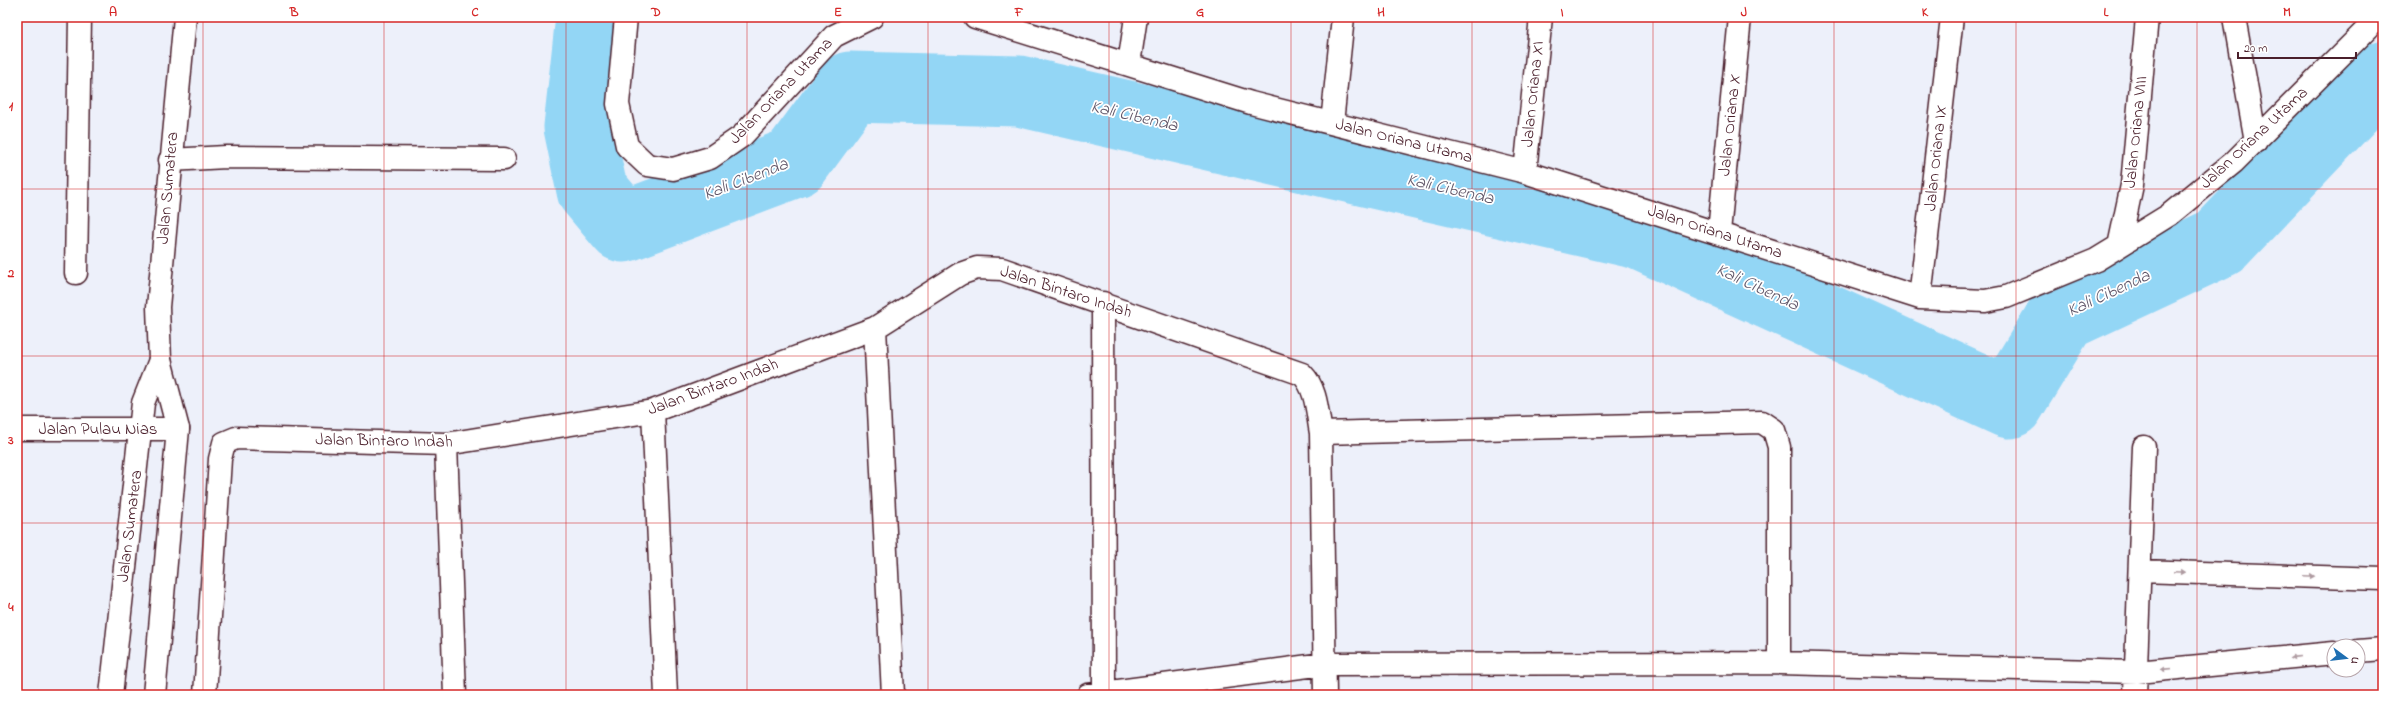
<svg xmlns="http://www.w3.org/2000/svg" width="2400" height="712" font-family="'Indie Flower',sans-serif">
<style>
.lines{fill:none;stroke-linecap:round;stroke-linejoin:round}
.river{stroke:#93d6f5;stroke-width:71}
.lane-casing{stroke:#4a1f2b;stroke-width:25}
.street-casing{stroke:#4a1f2b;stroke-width:25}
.secondary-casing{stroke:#4a1f2b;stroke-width:25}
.lane{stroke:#fff;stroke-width:22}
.street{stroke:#fff;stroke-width:22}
.secondary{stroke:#fff;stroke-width:22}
.oneway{fill:#ae9aa0}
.grid{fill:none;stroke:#d62828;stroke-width:1;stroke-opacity:0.55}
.labels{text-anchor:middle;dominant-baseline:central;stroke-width:3.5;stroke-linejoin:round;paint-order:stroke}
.street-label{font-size:17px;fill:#4a1f2b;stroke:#fff}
.water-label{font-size:18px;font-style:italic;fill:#605668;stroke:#fff}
.neatline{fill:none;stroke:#d62828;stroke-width:1.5}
.grid-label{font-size:13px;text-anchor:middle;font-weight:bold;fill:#d62828}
</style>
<rect width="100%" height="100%" fill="#edf0fa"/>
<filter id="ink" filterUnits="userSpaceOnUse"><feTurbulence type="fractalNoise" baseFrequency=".025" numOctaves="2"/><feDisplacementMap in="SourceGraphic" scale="8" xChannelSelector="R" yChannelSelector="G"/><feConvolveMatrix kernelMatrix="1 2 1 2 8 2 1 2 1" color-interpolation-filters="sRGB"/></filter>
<g filter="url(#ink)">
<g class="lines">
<!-- river -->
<path class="river" d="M591 17 579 127 592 190 623 227 795 162 850 87 1019 91 1639 234 2009 403 2062 316 2220 242 2375 79 2383 76"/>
<defs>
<path id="lane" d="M76 273 80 17"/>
<path id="street" d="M626 17 618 104 627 146 647 165 673 169 710 158 742 136 834 36 872 17
M975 17 1251 103 1525 172 1920 298 1985 301 2006 297 2096 260 2119 246 2169 215 2234 162 2368 28 2375 17
M2234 17 2256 141
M1129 64 1136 17
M1332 123 1343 17
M170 160 226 157 504 159
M1525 172 1541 17
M1719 232 1740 17
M2119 246 2132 185 2147 17
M1920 298 1952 17
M1103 303 1104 693
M875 328 893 695
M653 411 666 695
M17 429H178
M1321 433 1762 422 1774 430 1779 447V663
M446 444 455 695
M2140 571 2383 579
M2358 651 2383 649
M111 695 143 403 160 360
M205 695 220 459 224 443 236 438 446 444 653 411 875 328 960 274 977 268 1002 269 1302 374C1317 389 1317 412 1321 433L1325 695
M1088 695 1324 664 1779 663 2137 672 2334 653
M2135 695 2144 447"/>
<path id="secondary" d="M154 695 178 429 160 360 158 307 185 17"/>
</defs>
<!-- lane casing -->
<use href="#lane" class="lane-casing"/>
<!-- street casing -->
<use href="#street" class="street-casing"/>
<!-- secondary casing -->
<use href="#secondary" class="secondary-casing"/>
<!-- lane -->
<use href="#lane" class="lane"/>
<!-- street -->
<use href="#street" class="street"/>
<!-- secondary -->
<use href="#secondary" class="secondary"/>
</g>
<!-- one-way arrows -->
<defs><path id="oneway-solid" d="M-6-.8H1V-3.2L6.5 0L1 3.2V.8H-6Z"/></defs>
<g class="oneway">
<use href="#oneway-solid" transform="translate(2179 572) rotate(2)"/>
<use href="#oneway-solid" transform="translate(2309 576) rotate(2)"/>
<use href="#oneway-solid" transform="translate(2295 657) rotate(175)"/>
<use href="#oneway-solid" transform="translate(2166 669) rotate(175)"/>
</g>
</g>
<!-- grid -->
<path class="grid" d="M203 17V695M384 17V695M566 17V695M747 17V695M928 17V695M1109 17V695M1291 17V695M1472 17V695M1653 17V695M1834 17V695M2016 17V695M2197 17V695M17 189H2383M17 356H2383M17 523H2383"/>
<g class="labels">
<!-- street labels -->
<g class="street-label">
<text transform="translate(781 91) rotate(-46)">Jalan Oriana Utama</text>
<text transform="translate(1533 94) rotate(-84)">Jalan Oriana XI</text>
<text transform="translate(1730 125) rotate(-84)">Jalan Oriana X</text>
<text transform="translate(2136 132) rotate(-84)">Jalan Oriana VIII</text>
<text transform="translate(2254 138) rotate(-43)">Jalan Oriana Utama</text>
<text transform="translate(1404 141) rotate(14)">Jalan Oriana Utama</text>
<text transform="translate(1936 158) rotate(-84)">Jalan Oriana IX</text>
<text transform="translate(168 188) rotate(-85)">Jalan Sumatera</text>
<text transform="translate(1715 232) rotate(18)">Jalan Oriana Utama</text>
<text transform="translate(1066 292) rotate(18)">Jalan Bintaro Indah</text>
<text transform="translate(713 387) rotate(-20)">Jalan Bintaro Indah</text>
<text x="98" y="429">Jalan Pulau Nias</text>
<text transform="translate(384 441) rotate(1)">Jalan Bintaro Indah</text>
<text transform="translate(130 526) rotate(-83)">Jalan Sumatera</text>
</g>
<!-- water labels -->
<g class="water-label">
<text transform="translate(1134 117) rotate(13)">Kali Cibenda</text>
<text transform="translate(746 180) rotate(-21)">Kali Cibenda</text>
<text transform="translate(1450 190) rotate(13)">Kali Cibenda</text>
<text transform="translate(1757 288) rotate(25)">Kali Cibenda</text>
<text transform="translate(2109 294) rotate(-25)">Kali Cibenda</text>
</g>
</g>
<!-- margin -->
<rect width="2400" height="712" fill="none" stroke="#fff" stroke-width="44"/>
<!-- north arrow -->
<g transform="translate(2346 658) rotate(105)"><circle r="19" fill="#ffffff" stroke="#b7a5aa"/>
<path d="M0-3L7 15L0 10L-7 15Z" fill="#1f6fb2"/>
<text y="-6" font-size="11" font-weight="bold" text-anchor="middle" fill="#4a1f2b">U</text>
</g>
<!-- scale -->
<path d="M2238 52v6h118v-6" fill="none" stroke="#4a1f2b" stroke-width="2"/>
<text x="2244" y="52" font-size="12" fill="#4a1f2b" stroke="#ffffff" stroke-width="3" paint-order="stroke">20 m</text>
<rect x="22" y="22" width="2356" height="668" class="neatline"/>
<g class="grid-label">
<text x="113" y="16">A</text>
<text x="294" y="16">B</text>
<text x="475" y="16">C</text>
<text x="656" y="16">D</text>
<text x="838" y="16">E</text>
<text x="1019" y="16">F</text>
<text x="1200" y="16">G</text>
<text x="1381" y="16">H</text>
<text x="1562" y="16">I</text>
<text x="1744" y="16">J</text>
<text x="1925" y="16">K</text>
<text x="2106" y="16">L</text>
<text x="2287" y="16">M</text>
<text x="11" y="110">1</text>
<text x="11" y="277">2</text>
<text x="11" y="444">3</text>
<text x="11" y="611">4</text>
</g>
</svg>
